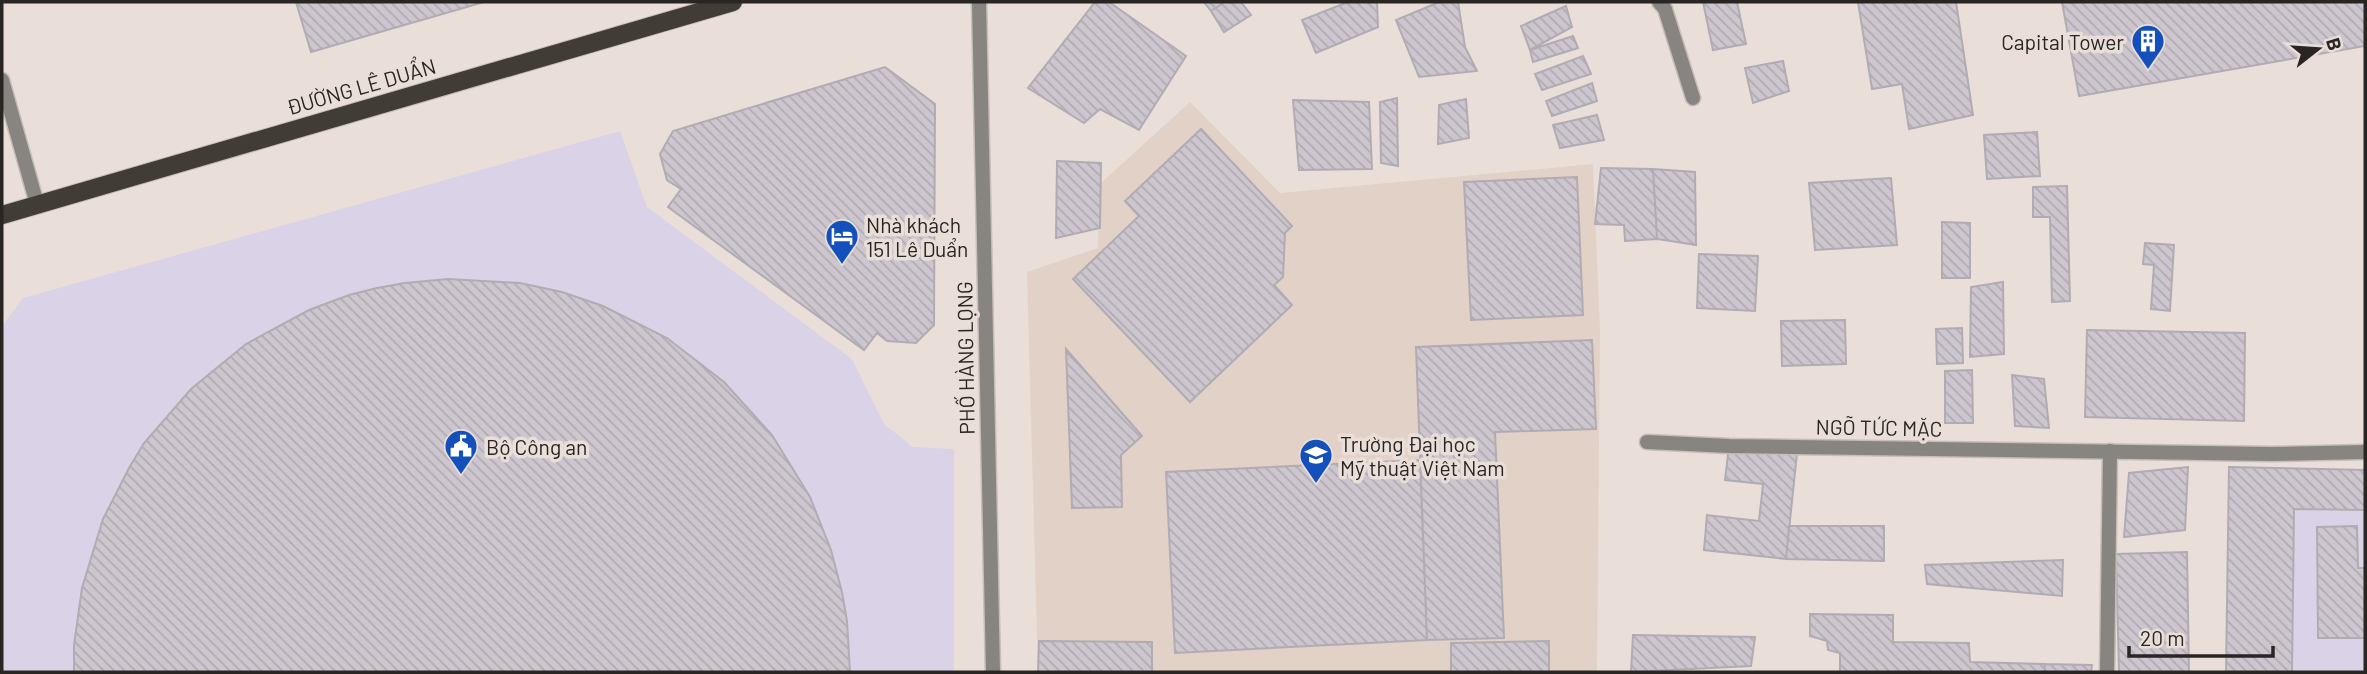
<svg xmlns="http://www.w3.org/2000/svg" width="2367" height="674" font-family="Barlow,sans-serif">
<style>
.commercial{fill:#dad3e8}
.built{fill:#e2d1c6}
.building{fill:url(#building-back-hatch);stroke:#b1abb3;stroke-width:2}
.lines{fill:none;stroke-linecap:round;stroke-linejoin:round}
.lane-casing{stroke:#c6beb7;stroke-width:17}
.street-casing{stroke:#c6beb7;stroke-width:17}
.primary-casing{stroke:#c6beb7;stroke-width:20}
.lane{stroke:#888581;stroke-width:14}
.street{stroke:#888581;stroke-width:14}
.primary{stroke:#413c36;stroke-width:18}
.labels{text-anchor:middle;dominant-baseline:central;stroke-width:7;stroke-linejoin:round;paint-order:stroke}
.poi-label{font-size:21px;fill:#292523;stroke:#e9dfd8;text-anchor:start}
.street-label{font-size:21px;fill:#292523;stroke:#e9dfd8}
</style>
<defs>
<pattern id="building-back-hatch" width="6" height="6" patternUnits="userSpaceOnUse" patternTransform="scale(1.75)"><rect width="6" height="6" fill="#cdc6ce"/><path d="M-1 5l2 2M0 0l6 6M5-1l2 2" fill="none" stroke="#b0aab1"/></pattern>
</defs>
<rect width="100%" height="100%" fill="#e9dfd8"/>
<!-- commercial -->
<path class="commercial" d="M620 131 647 207 852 359 884 424 913 447 954 449V672H2V326L23 298Z
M2229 467 2365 470V672H2226Z"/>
<!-- built -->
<path class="built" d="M1190 102 1280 193 1593 164 1600 329 1597 672H1038L1027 272 1098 248 1100 184Z"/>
<!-- building -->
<path class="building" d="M296 2H484L311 52Z
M1095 2H1109L1186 56 1139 130 1100 109 1084 123 1028 88Z
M1204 2H1225L1211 11Z
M1225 2H1241L1251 15 1224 32 1211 11Z
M1348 2H1377L1378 27 1316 53 1302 20Z
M1439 2H1458L1465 47 1477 71 1419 77 1396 20Z
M1703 2H1737L1746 44 1713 50Z
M1858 2H1956L1973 115 1909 129 1902 84 1872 89Z
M2062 2H2365V46L2079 96Z
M1566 6 1572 27 1530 50 1521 26Z
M1573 36 1578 48 1533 62 1530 50Z
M1583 56 1591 74 1542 90 1535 74Z
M1783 61 1789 91 1753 103 1745 68Z
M885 67 935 104 934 325 916 343 887 341 877 333 864 350 668 207 681 189 667 180 660 154 673 131Z
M1592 83 1597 101 1552 116 1546 101Z
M1397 98 1398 166 1381 163 1380 102Z
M1466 99 1469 138 1438 144 1439 105Z
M1293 100 1369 102 1372 169 1299 170Z
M1597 115 1604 140 1560 148 1553 125Z
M1201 129 1292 226 1285 233 1283 277 1274 285 1292 305 1190 402 1073 279 1139 216 1125 201Z
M2037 132 2040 176 1987 179 1984 135Z
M1057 161 1101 163 1100 228 1056 238Z
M1601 168 1653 169 1657 239 1625 241 1624 225 1595 224Z
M1653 169 1695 172 1696 245 1657 239Z
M1577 177 1583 315 1471 320 1464 182Z
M1891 178 1897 245 1815 250 1809 183Z
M2067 186 2070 301 2052 302 2050 217H2033V187Z
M1942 222 1970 223V278H1942Z
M2145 243 2174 245 2170 311 2151 309 2154 265 2143 264Z
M1699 254 1758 256 1755 311 1697 308Z
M448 279 520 283 562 292 603 306 667 338 724 382 772 435 810 497 831 550 842 592 847 621 850 672H74V645L82 588 103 519 129 468 144 443 191 389 246 344 309 310 349 295 377 288 405 283Z
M2003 282 2004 354 1970 357 1971 287Z
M1845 320 1846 364 1782 366 1781 321Z
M1962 328 1963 363 1937 364 1936 329Z
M2087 330 2245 333 2244 421 2085 417Z
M1592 340 1596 429 1495 432 1504 638 1427 640 1416 347Z
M1066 349 1142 436 1121 455 1122 507 1072 508Z
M1972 370 1973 423H1945V371Z
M2012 375 2044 379 2049 428 2015 426Z
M1729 446 1797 453 1786 559 1704 550 1707 515 1759 521 1763 484 1725 480Z
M1420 460 1427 640 1175 653 1166 472Z
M2188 467 2185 530 2124 537 2129 473Z
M2229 467 2365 470V510L2294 509 2292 672H2226Z
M1789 526H1884V561L1786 559Z
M2357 526 2358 568H2365V638H2318L2317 527Z
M2187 552 2189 672H2119L2116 554Z
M2063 560 2062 596 1927 584 1925 565Z
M1810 614 1893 615V642L1969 643 1970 662 2045 664 2044 672H1840V653L1828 650 1827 641 1810 636Z
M1633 635 1755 637 1751 666 1631 672Z
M1039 641 1152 642V672H1038Z
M1549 641V672H1451V643Z
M2045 664 2092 665 2091 672H2044Z"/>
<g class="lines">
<defs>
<path id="lane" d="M1659 2 1665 9 1693 98
M2 80 37 204
M2107 672 2110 451"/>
<path id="street" d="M979 2 993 672
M1647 442 1729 446 2271 454 2365 452"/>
<path id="primary" d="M2 215 733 2"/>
</defs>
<!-- lane casing -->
<use href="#lane" class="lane-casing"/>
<!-- street casing -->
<use href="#street" class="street-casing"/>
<!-- primary casing -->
<use href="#primary" class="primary-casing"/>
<!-- lane -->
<use href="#lane" class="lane"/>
<!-- street -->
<use href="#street" class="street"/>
<!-- primary -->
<use href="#primary" class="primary"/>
</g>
<!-- icons -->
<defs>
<symbol id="building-pin" viewBox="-11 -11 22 30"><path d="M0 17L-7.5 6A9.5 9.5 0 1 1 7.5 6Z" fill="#1350bb" stroke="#e9dfd8"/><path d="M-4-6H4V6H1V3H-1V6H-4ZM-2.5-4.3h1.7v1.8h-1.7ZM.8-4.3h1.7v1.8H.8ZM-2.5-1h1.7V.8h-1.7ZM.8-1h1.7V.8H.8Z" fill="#fff"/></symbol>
<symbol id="hotel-pin" viewBox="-11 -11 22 30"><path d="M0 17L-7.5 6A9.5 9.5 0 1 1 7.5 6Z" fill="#1350bb" stroke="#e9dfd8"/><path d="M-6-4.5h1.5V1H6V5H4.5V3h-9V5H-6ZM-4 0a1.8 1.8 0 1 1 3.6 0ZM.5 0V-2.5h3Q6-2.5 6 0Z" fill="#fff"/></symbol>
<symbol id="civic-pin" viewBox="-11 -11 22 30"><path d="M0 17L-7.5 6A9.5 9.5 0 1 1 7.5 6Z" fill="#1350bb" stroke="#e9dfd8"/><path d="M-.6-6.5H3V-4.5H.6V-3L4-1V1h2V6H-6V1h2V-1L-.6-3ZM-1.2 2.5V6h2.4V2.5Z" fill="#fff"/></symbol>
<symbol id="university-pin" viewBox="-11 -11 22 30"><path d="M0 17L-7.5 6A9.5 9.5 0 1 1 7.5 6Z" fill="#1350bb" stroke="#e9dfd8"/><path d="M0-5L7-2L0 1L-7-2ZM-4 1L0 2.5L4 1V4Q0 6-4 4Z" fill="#fff"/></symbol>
</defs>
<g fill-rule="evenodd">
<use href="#building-pin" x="2129" y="22" width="38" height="52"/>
<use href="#hotel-pin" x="823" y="217" width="38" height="52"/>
<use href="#civic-pin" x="442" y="427" width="38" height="52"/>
<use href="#university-pin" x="1297" y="436" width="38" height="52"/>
</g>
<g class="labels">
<!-- poi labels -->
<g class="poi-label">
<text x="2124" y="41" text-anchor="end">Capital Tower</text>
<text x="866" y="224">Nhà khách<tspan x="866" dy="24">151 Lê Duẩn</tspan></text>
<text x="1340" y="443">Trường Đại học<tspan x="1340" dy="24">Mỹ thuật Việt Nam</tspan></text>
<text x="486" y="446">Bộ Công an</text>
</g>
<!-- street labels -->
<g class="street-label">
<text transform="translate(361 86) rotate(-16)">ĐƯỜNG LÊ DUẨN</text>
<text transform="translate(965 358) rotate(-91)">PHỐ HÀNG LỌNG</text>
<text transform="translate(1879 427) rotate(1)">NGÕ TỨC MẶC</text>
</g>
</g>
<!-- border -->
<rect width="2367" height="674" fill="none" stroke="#292523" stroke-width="7"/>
<!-- north arrow -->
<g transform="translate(2318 49) rotate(73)" stroke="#e9dfd8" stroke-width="5" paint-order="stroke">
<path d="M0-5L12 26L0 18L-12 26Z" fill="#292523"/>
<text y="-10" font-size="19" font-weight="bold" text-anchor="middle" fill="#292523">B</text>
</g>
<!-- scale -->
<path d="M2129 646v10h144v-10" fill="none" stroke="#292523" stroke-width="3.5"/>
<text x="2140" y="646" font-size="21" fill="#292523" stroke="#e9dfd8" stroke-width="5" paint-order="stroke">20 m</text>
</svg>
